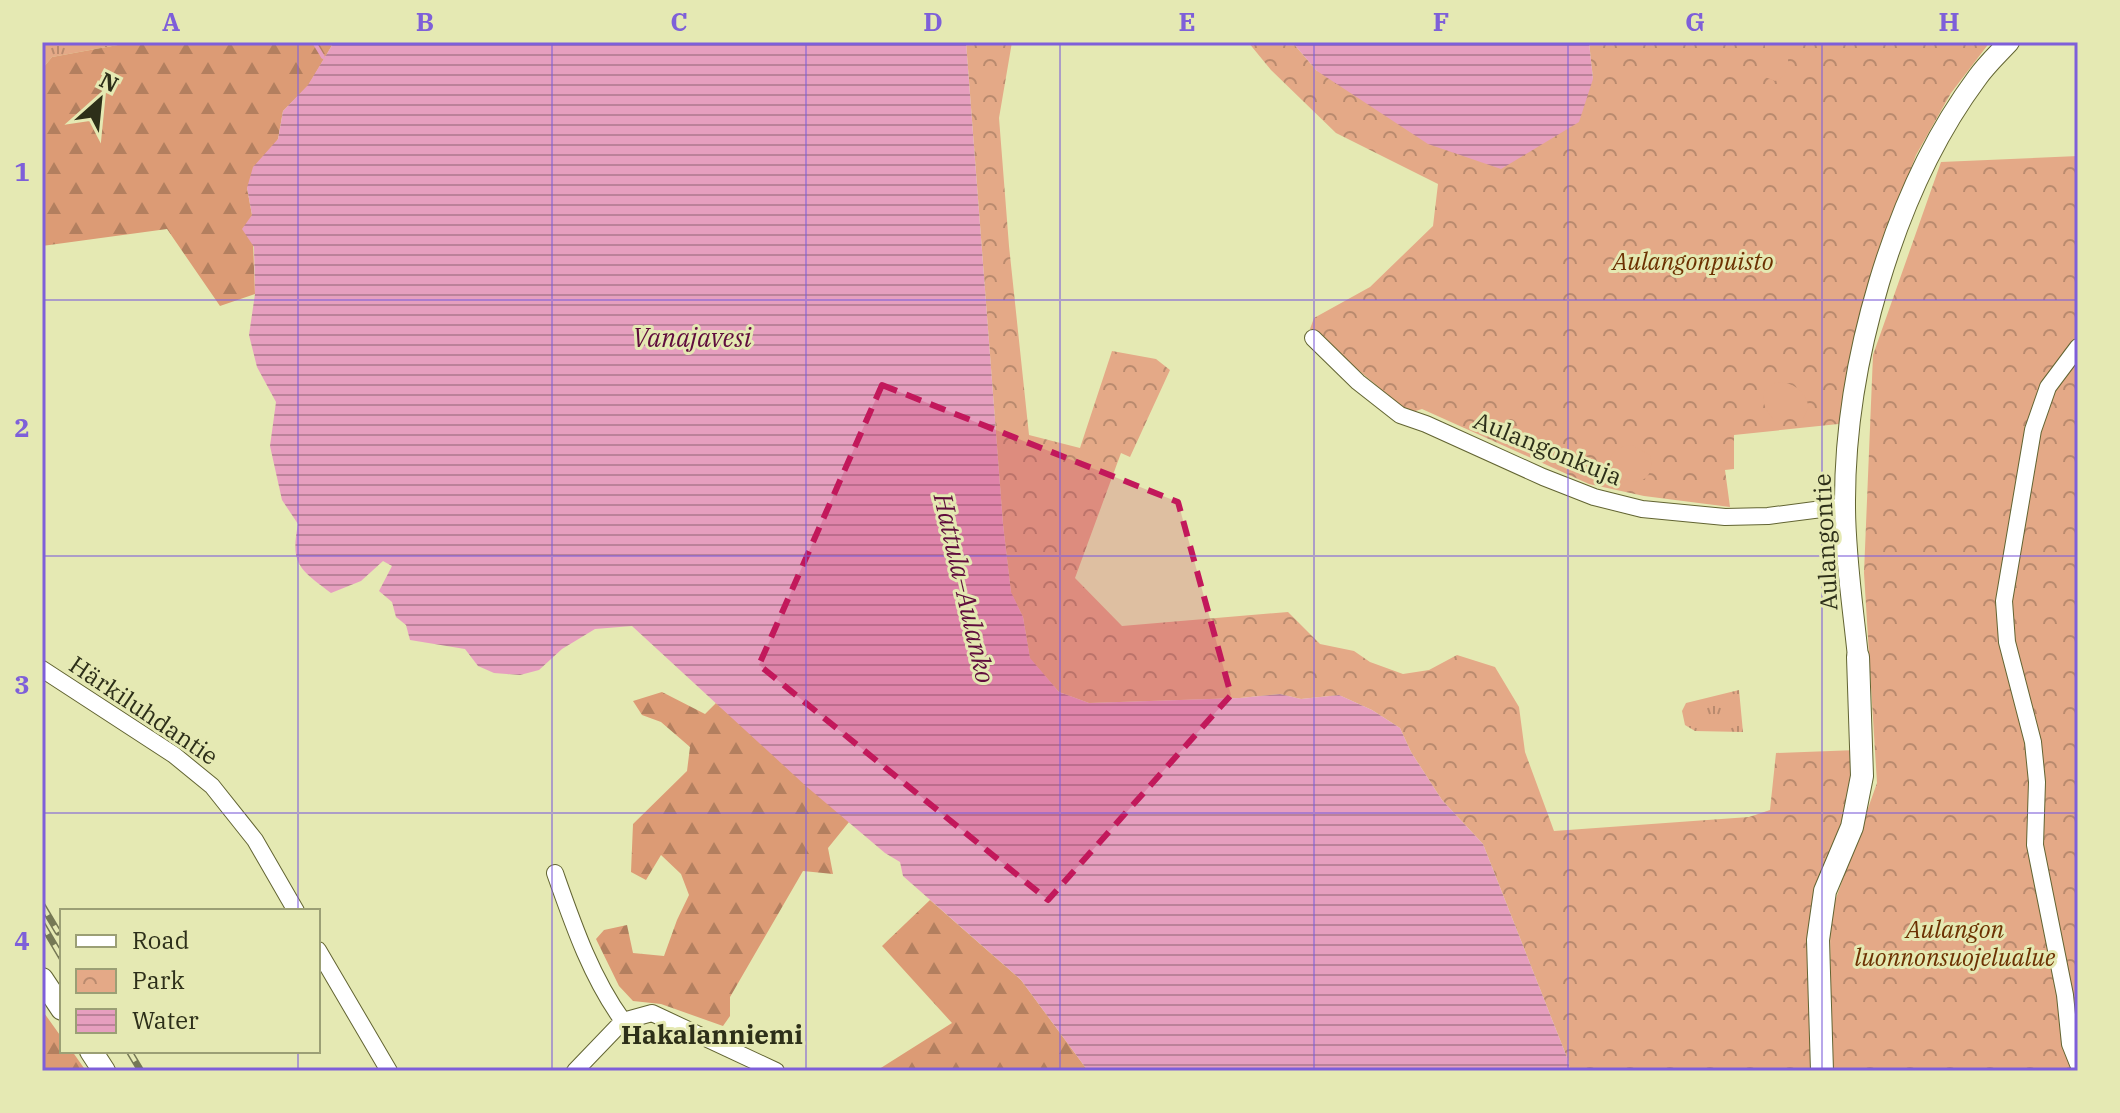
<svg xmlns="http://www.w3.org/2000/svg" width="2120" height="1113" font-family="'IBM Plex Serif',serif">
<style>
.grass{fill:url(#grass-tufts)}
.forest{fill:url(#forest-firs)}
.park{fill:url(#park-crowns)}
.pitch{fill:#e4a987}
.water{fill:url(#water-rules)}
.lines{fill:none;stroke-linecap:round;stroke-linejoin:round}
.stream{stroke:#e69fbf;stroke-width:4}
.minor-casing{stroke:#626432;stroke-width:18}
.tertiary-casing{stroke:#626432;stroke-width:22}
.secondary-casing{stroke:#626432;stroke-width:24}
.minor{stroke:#fff;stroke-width:16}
.tertiary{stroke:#fff;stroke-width:20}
.secondary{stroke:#fff;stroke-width:22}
.rail-casing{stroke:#757855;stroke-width:7}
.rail{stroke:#e5e9b3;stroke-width:4;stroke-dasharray:12;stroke-linecap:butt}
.marked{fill:#c2185b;fill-opacity:0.2;stroke:#c2185b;stroke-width:6;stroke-dasharray:16 10;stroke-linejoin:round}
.grid{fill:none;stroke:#7e5fd9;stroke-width:2;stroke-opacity:0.55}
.labels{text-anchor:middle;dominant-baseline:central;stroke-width:6;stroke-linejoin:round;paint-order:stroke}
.park-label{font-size:24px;font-style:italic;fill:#6c3102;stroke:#e5e9b3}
.street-label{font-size:24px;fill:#2d2f19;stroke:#e5e9b3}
.water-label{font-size:26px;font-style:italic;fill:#600d3d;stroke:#e5e9b3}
.neighbourhood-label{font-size:26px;font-weight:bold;fill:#2d2f19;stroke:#e5e9b3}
.neatline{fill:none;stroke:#7e5fd9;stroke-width:3}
.grid-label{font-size:26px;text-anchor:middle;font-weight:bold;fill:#7e5fd9}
</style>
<defs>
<pattern id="grass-tufts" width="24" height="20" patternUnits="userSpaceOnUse" patternTransform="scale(2)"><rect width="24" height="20" fill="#e4a987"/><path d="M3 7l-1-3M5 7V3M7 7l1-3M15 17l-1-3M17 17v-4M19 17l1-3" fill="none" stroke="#b98a6e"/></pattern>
<pattern id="forest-firs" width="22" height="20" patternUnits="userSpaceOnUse" patternTransform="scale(2)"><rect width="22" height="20" fill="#dc9b75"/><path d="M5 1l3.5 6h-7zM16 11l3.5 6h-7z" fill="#b37f5f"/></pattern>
<pattern id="park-crowns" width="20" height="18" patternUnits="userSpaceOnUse" patternTransform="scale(2)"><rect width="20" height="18" fill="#e4a987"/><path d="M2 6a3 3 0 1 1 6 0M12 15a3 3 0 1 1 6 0" fill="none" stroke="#b98a6e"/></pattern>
<pattern id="water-rules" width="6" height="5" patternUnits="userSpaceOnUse" patternTransform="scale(2)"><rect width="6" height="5" fill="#e69fbf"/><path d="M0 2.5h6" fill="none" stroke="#bb829a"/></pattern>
</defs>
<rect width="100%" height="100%" fill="#e5e9b3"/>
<!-- grass -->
<path class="grass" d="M42 42H134L52 57 42 69Z
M1739 690 1743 732 1695 731 1685 725 1682 711 1686 703Z"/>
<!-- forest -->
<path class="forest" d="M134 42H334L308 86 283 111 278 139 247 188 252 215 255 294 220 306 167 229 42 246V69L52 57Z
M662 692 705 714 716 703 849 822 828 848 833 874 803 871 730 997V1016L723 1026 661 1004 633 1001 619 986 596 939 604 930 627 925 633 953 664 956 677 920 689 895 681 874 661 855 646 880 631 872 633 824 687 771 690 747 661 722 642 715 633 701Z
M930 900 1021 980 1088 1071H876L952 1023 882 946Z
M42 1010 62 1038V1051H72L86 1071H42Z"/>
<!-- park -->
<path class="park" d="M966 42H1012L999 118 1009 246 1029 435 1080 448 1112 351 1156 359 1170 370 1130 457 1121 453 1075 578 1122 626 1288 612 1320 644 1354 651 1370 662 1403 674 1429 670 1457 655 1495 667 1519 707 1525 752 1554 831 1749 817 1770 810 1776 753 1857 750 1846 814 1819 882 1808 930 1815 1026 1813 1071H1570L1568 1060 1483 844 1442 800 1411 752 1400 728 1372 710 1339 695 1301 699 1280 694 1240 698 1089 703 1059 692 1030 659 1023 617 1011 593 1003 524Z
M1248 42H1292L1317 71 1593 79 1589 42H1990L1951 93 1916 155 1897 207 1848 423 1734 435V469L1725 470 1730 507 1644 496 1589 484 1422 409 1409 413 1310 329 1314 318 1370 287 1433 226 1438 184 1336 133 1271 70Z
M2078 156V1071H1831L1830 915 1877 783 1864 573 1873 355 1941 162Z"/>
<!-- pitch -->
<path class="pitch" d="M1765 42H1788V64L1784 76 1775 81 1765 77Z
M1776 382C1793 382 1804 390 1809 407L1803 419H1773C1765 408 1761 402 1765 389Z
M1632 445 1650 455C1658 489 1622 488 1608 464 1613 450 1617 447 1632 445Z"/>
<!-- water -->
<path class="water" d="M334 42H966L1003 524 1011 592 1023 617 1030 658 1059 692 1089 703 1240 698 1280 694 1301 699 1339 695 1372 710 1400 728 1411 752 1442 800 1483 844 1568 1060 1570 1071H1088L1021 980 903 876 900 862 885 853 807 787 632 626 595 629 562 649 539 670 520 675 494 673 478 666 465 649 410 640 406 625 396 617 392 602 379 591 392 566 383 561 361 581 331 593C300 569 290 565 298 524L282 500 270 446 276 402 257 367 249 335 255 294 254 247 242 229 252 215 247 188 253 167 278 139 283 111 308 85Z
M1292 42H1589L1593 79 1579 122 1501 169 1428 144 1317 71Z"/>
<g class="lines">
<!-- stream -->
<path class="stream" d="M314 42 323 57"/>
<defs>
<path id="minor" d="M1313 338 1358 382 1400 415 1426 424 1543 477 1594 497 1642 509 1725 517 1768 516 1845 506
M2078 347 2048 387 2033 430 2004 601 2007 642 2033 742 2037 782 2035 845 2065 995 2070 1044 2078 1064
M42 669 174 755 212 786 255 840 296 911
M555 873C573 924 591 977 623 1021
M318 950 389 1071
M575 1071 623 1021 652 1013 776 1071"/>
<path id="tertiary" d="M1858 657C1853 607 1845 556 1845 506 1844 367 1893 191 1977 78 1986 65 1998 54 2009 42"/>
<path id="secondary" d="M42 979 62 1009
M91 1051 104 1071
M1822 1071 1818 940 1825 891 1852 827 1862 776 1858 657"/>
</defs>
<!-- minor casing -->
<use href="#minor" class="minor-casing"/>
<!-- tertiary casing -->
<use href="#tertiary" class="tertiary-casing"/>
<!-- secondary casing -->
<use href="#secondary" class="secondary-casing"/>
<!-- minor -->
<use href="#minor" class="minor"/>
<!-- tertiary -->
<use href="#tertiary" class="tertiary"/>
<!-- secondary -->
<use href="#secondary" class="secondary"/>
<defs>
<path id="rail" d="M42 905 58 932
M42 924 62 958
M129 1051 141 1071"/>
</defs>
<!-- rail casing -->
<use href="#rail" class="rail-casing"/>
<!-- rail -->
<use href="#rail" class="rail"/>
</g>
<!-- marked area -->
<path class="marked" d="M882 385 1178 502 1231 695 1048 900 759 665Z"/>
<!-- grid -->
<path class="grid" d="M298 42V911M552 42V1071M806 42V1071M1060 42V1071M1314 42V1071M1568 42V1071M1822 42V1071M42 300H2078M42 556H2078M42 813H2078M298 1051V1071"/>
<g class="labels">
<!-- park labels -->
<g class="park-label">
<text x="1693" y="261">Aulangonpuisto</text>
<text x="1955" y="929">Aulangon<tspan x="1955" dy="28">luonnonsuojelualue</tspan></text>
</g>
<!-- street labels -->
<g class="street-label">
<text transform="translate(1548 448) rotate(22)">Aulangonkuja</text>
<text transform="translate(1825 542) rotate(-93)">Aulangontie</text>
<text transform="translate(144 710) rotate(34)">Härkiluhdantie</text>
</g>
<!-- water labels -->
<g class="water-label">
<text x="692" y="337">Vanajavesi</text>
<text transform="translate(965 588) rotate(77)">Hattula–Aulanko</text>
</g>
<!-- neighbourhood labels -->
<g class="neighbourhood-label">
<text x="712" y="1034">Hakalanniemi</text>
</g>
</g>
<!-- border -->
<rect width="2120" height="1113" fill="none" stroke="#e5e9b3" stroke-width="88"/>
<!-- legend -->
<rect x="60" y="909" width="260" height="144" fill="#e5e9b3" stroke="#9b9f75" stroke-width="2"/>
<rect x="76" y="935" width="40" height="12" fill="#ffffff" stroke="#9b9f75" stroke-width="2"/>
<text x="132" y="949" font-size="24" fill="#2d2f19">Road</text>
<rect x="76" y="969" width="40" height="24" fill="url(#park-crowns)" stroke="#9b9f75" stroke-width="2"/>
<text x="132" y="989" font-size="24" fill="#2d2f19">Park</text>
<rect x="76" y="1009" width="40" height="24" fill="url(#water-rules)" stroke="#9b9f75" stroke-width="2"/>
<text x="132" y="1029" font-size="24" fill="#2d2f19">Water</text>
<!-- north arrow -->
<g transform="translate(100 100) rotate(27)" stroke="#e5e9b3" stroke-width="6" paint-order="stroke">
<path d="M0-6L14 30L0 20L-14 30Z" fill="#2d2f19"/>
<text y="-12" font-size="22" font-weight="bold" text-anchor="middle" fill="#2d2f19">N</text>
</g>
<rect x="44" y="44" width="2032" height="1025" class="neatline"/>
<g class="grid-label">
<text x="171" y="31">A</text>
<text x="425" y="31">B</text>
<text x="679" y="31">C</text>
<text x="933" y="31">D</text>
<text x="1187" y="31">E</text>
<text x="1441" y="31">F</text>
<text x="1695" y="31">G</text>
<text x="1949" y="31">H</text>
<text x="22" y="181">1</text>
<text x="22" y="437">2</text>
<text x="22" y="694">3</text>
<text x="22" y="950">4</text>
</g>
</svg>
